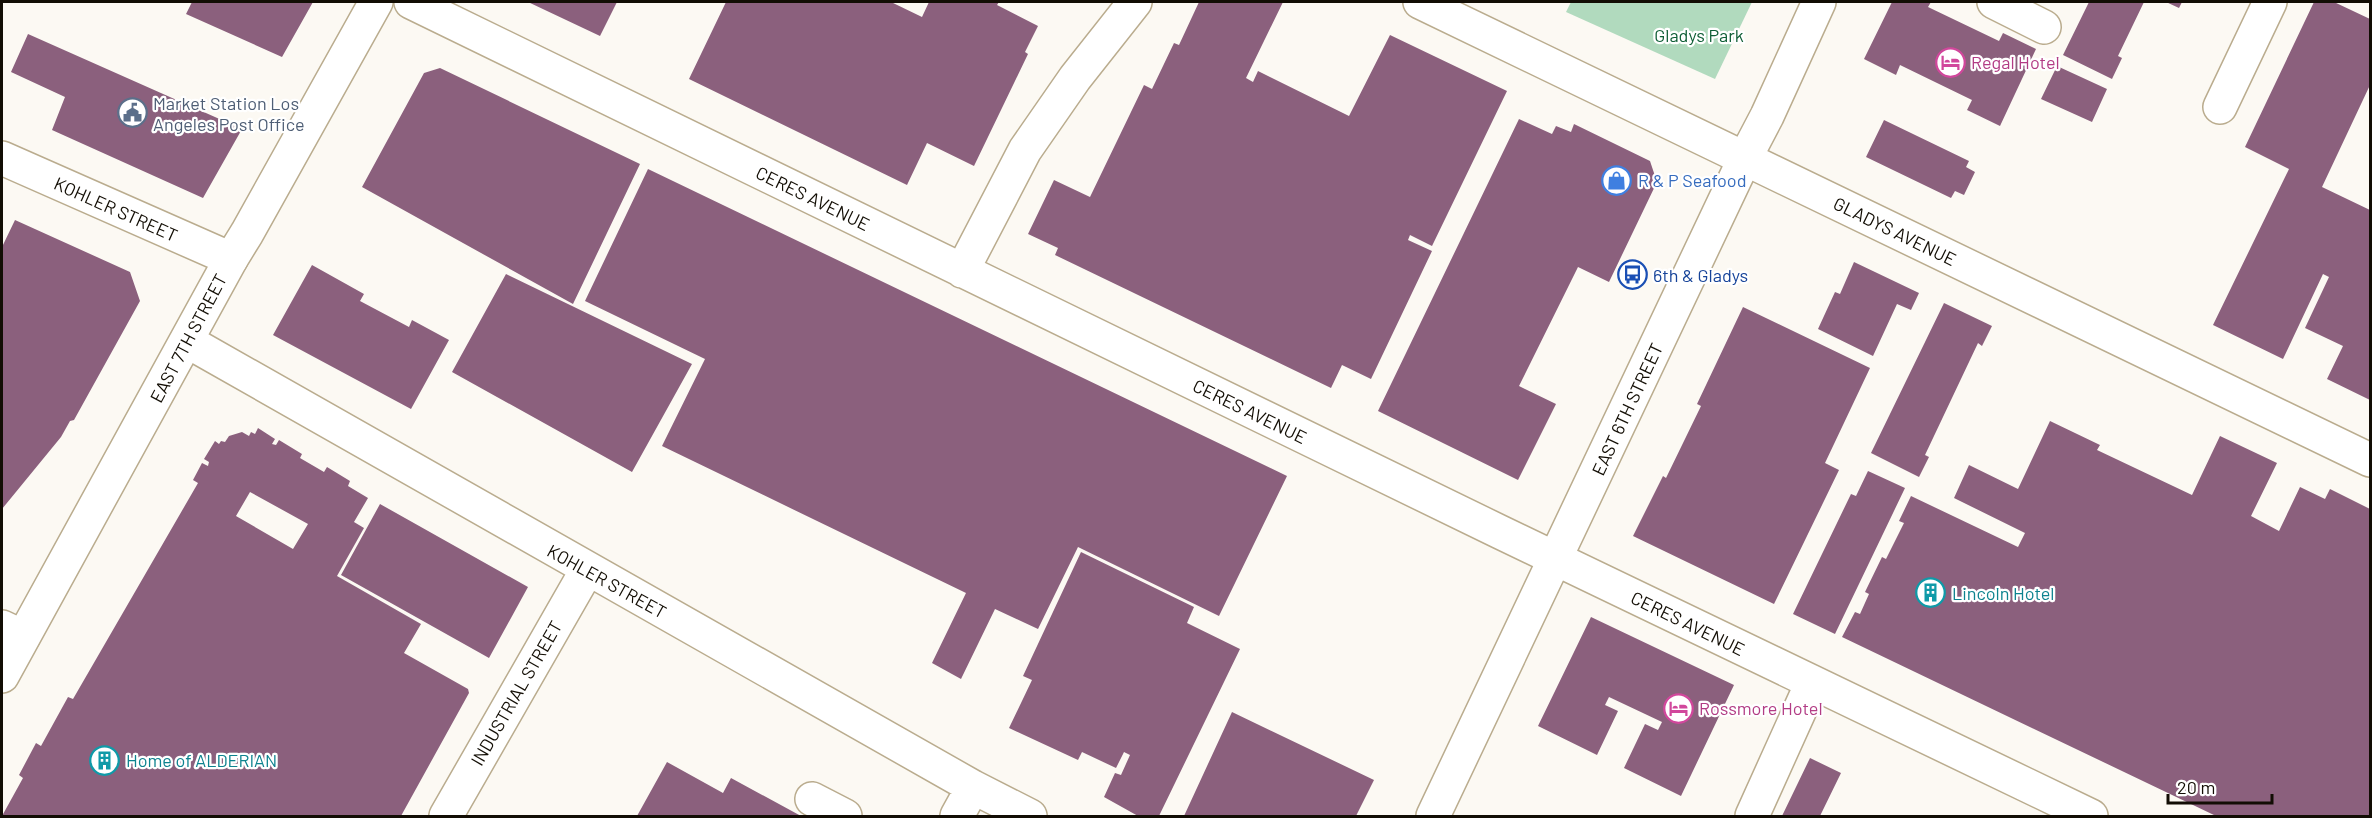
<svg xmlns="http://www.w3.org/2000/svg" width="2372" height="818" font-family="Barlow,sans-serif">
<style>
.green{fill:#b1dabe}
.building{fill:#8b607d;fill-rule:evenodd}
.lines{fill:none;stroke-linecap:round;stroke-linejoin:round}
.minor-casing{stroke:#baac8e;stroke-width:36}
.major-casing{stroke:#baac8e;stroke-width:36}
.minor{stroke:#fff;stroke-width:33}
.major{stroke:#fff;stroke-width:33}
.labels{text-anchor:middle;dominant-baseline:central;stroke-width:4.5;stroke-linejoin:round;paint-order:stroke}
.park-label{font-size:18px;fill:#0f5e36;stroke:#fff}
.hotel-label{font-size:18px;fill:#b23c85;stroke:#fff;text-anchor:start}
.service-label{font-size:18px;fill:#4e5e75;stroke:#fff;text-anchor:start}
.shop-label{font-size:18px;fill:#366cbe;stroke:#fff;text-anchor:start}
.street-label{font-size:18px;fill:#120d04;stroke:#fff}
.transit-label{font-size:18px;fill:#164399;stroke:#fff;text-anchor:start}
.culture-label{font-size:18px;fill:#0d838f;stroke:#fff;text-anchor:start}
</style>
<rect width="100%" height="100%" fill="#fcf9f3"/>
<!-- green -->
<path class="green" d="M1571 2H1752L1715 79 1566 12Z"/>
<!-- building -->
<path class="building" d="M192 2H313L282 57 186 14Z
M528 2H617L600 36Z
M726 2H891L922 17 929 2H999L997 5 1038 26 1025 52 1028 54 974 166 927 143 907 185 689 79Z
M1199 2H1283L1246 78 1253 82 1258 71 1349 116 1390 35 1507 91 1432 246 1410 235 1408 240 1432 251 1371 379 1342 365 1331 388 1055 255 1058 248 1028 234 1054 180 1090 197 1144 85 1152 89 1174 43 1179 45Z
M1892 2H1931L1928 7 1999 41 2003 33 2036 49 2000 126 1967 110 1972 100 1900 65 1896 75 1864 59Z
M2089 2H2144L2118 56 2122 58 2112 79 2063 55Z
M2166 2H2182L2179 8Z
M2314 2H2334L2370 19V85L2322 187 2370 210V400L2327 379 2343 346 2305 328 2329 277 2323 274 2283 359 2213 325 2289 169 2245 147Z
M28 34 242 129 203 198 52 130 65 97 11 72Z
M2057 66 2107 89 2092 122 2041 99Z
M440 68 640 164 573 304 362 187 424 73Z
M1519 119 1552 134 1556 126 1571 132 1574 124 1650 161 1657 182 1609 282 1578 267 1519 386 1556 404 1518 480 1378 411Z
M1884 120 1969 161 1966 167 1975 172 1964 195 1955 191 1951 198 1866 157Z
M648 169 1287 476 1219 616 1078 547 1038 629 995 609 961 679 932 663 966 593 662 446 705 359 585 301Z
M15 220 130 272 140 301 74 420 70 421 61 437 2 509V247Z
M1854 262 1919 293 1911 310 1897 304 1873 356 1818 329 1835 292 1840 294Z
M312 265 364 294 360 301 409 327 412 320 449 340 411 409 273 335Z
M506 274 692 364 632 472 452 372Z
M1944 303 1992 326 1982 346 1978 343 1925 455 1929 457 1919 477 1871 453Z
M1743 307 1870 368 1825 463 1839 470 1774 604 1633 536 1663 476 1666 478 1701 406 1697 404Z
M2050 421 2100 445 2097 450 2192 495 2220 436 2277 463 2251 516 2279 531 2300 487 2325 499 2330 489 2370 509V816H2216L1842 637 1855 612 1860 614 1869 594 1865 592 1882 557 1886 559 1904 523 1899 521 1911 496 2018 547 2025 533 1954 498 1969 465 2018 489Z
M258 428 275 439 272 444 276 445 279 440 302 454 300 458 324 472 327 467 350 481 348 486 368 498 354 522 364 528 337 576 421 624 404 653 468 689 469 693 401 816H2L23 778 19 775 36 743 41 746 68 697 73 699 198 483 193 480 202 463 208 466 209 462 204 459 215 441 219 444 221 441 225 442 229 436 242 432 249 436 251 432 255 434ZM250 492 308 524 293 549 236 516Z
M1868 471 1905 488 1835 634 1793 614 1851 494 1856 496Z
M380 504 528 587 489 658 341 575Z
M1081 552 1194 607 1187 623 1240 649 1159 816H1138L1104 797 1115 773 1121 775 1130 755 1124 752 1116 768 1082 752 1078 760 1009 728 1032 680 1023 676Z
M1591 617 1734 685 1681 796 1624 768 1645 724 1658 730 1662 722 1609 697 1605 705 1618 711 1597 755 1538 726Z
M1232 712 1374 780 1356 816H1184Z
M1810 758 1841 773 1820 816H1782Z
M667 762 723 793 731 778 801 816H637Z"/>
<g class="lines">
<defs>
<path id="minor" d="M411 2 1500 532 2091 816
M1420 2 2370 460
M1994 2 2044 27
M2220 107 2270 2
M2 158 231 259
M962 271 1025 150 1075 78 1135 2
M187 341 973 787 1030 816
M2 627 23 637
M812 799 845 816
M446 816 587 570
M957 816 973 787
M1752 816 1812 683"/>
<path id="major" d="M2 676 231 259 247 233 376 2
M1433 816 1745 158 1767 116 1819 2"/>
</defs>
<!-- minor casing -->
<use href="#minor" class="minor-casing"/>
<!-- major casing -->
<use href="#major" class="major-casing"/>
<!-- minor -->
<use href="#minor" class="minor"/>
<!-- major -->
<use href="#major" class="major"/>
</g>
<!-- icons -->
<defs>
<symbol id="hotel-ring" viewBox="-11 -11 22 22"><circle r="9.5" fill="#fff" stroke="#d1479c" stroke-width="1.5"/><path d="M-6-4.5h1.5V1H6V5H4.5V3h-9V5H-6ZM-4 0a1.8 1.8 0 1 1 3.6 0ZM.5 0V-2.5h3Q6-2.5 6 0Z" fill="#d1479c"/></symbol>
<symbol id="civic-ring" viewBox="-11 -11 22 22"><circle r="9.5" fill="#fff" stroke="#5c6f8a" stroke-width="1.5"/><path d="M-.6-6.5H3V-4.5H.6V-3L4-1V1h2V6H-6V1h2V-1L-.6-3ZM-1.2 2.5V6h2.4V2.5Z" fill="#5c6f8a"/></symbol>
<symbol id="shop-ring" viewBox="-11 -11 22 22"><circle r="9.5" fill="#fff" stroke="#3f7fe0" stroke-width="1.5"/><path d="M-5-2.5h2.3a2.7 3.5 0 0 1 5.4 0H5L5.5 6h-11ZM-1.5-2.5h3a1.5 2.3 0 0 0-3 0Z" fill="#3f7fe0"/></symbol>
<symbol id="bus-ring" viewBox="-11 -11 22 22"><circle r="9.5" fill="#fff" stroke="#1a4fb4" stroke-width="1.5"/><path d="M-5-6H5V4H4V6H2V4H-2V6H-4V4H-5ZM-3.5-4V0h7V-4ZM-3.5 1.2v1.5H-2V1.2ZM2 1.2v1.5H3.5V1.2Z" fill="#1a4fb4"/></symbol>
<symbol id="building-ring" viewBox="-11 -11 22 22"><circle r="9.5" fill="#fff" stroke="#0f9aa8" stroke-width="1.5"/><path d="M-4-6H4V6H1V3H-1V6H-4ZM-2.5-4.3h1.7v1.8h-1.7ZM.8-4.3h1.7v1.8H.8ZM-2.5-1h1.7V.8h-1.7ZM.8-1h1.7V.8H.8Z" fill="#0f9aa8"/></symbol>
</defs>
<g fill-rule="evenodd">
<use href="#hotel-ring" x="1934" y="46" width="33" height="33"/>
<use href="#civic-ring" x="116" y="96" width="33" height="33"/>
<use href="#shop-ring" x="1600" y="164" width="33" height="33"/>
<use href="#bus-ring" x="1616" y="258" width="33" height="33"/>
<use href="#building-ring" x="1914" y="576" width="33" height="33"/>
<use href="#hotel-ring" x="1662" y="692" width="33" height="33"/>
<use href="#building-ring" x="88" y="744" width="33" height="33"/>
</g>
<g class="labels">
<!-- park labels -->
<g class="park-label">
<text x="1699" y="35">Gladys Park</text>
</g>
<!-- hotel labels -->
<g class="hotel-label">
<text x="1971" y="62">Regal Hotel</text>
<text x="1699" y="708">Rossmore Hotel</text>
</g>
<!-- service labels -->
<g class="service-label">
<text x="153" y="103">Market Station Los<tspan x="153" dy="21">Angeles Post Office</tspan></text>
</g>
<!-- shop labels -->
<g class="shop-label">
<text x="1638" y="180">R &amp; P Seafood</text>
</g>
<!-- street labels -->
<g class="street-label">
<text transform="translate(813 198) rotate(26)">CERES AVENUE</text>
<text transform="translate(116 209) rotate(24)">KOHLER STREET</text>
<text transform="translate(1895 231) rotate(26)">GLADYS AVENUE</text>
<text transform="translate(188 338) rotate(-62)">EAST 7TH STREET</text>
<text transform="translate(1627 409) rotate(-65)">EAST 6TH STREET</text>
<text transform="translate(1250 411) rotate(26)">CERES AVENUE</text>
<text transform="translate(607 581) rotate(29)">KOHLER STREET</text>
<text transform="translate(1688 623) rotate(26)">CERES AVENUE</text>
<text transform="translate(516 693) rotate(-60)">INDUSTRIAL STREET</text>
</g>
<!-- transit labels -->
<g class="transit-label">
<text x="1653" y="275">6th &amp; Gladys</text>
</g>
<!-- culture labels -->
<g class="culture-label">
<text x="1952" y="593">Lincoln Hotel</text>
<text x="126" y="760">Home of ALDERIAN</text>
</g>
</g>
<!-- border -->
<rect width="2372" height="818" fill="none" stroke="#120d04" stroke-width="6"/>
<!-- scale -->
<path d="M2168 794v9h104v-9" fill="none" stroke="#120d04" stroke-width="3"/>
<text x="2177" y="794" font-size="18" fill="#120d04" stroke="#ffffff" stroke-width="4.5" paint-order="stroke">20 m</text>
</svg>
